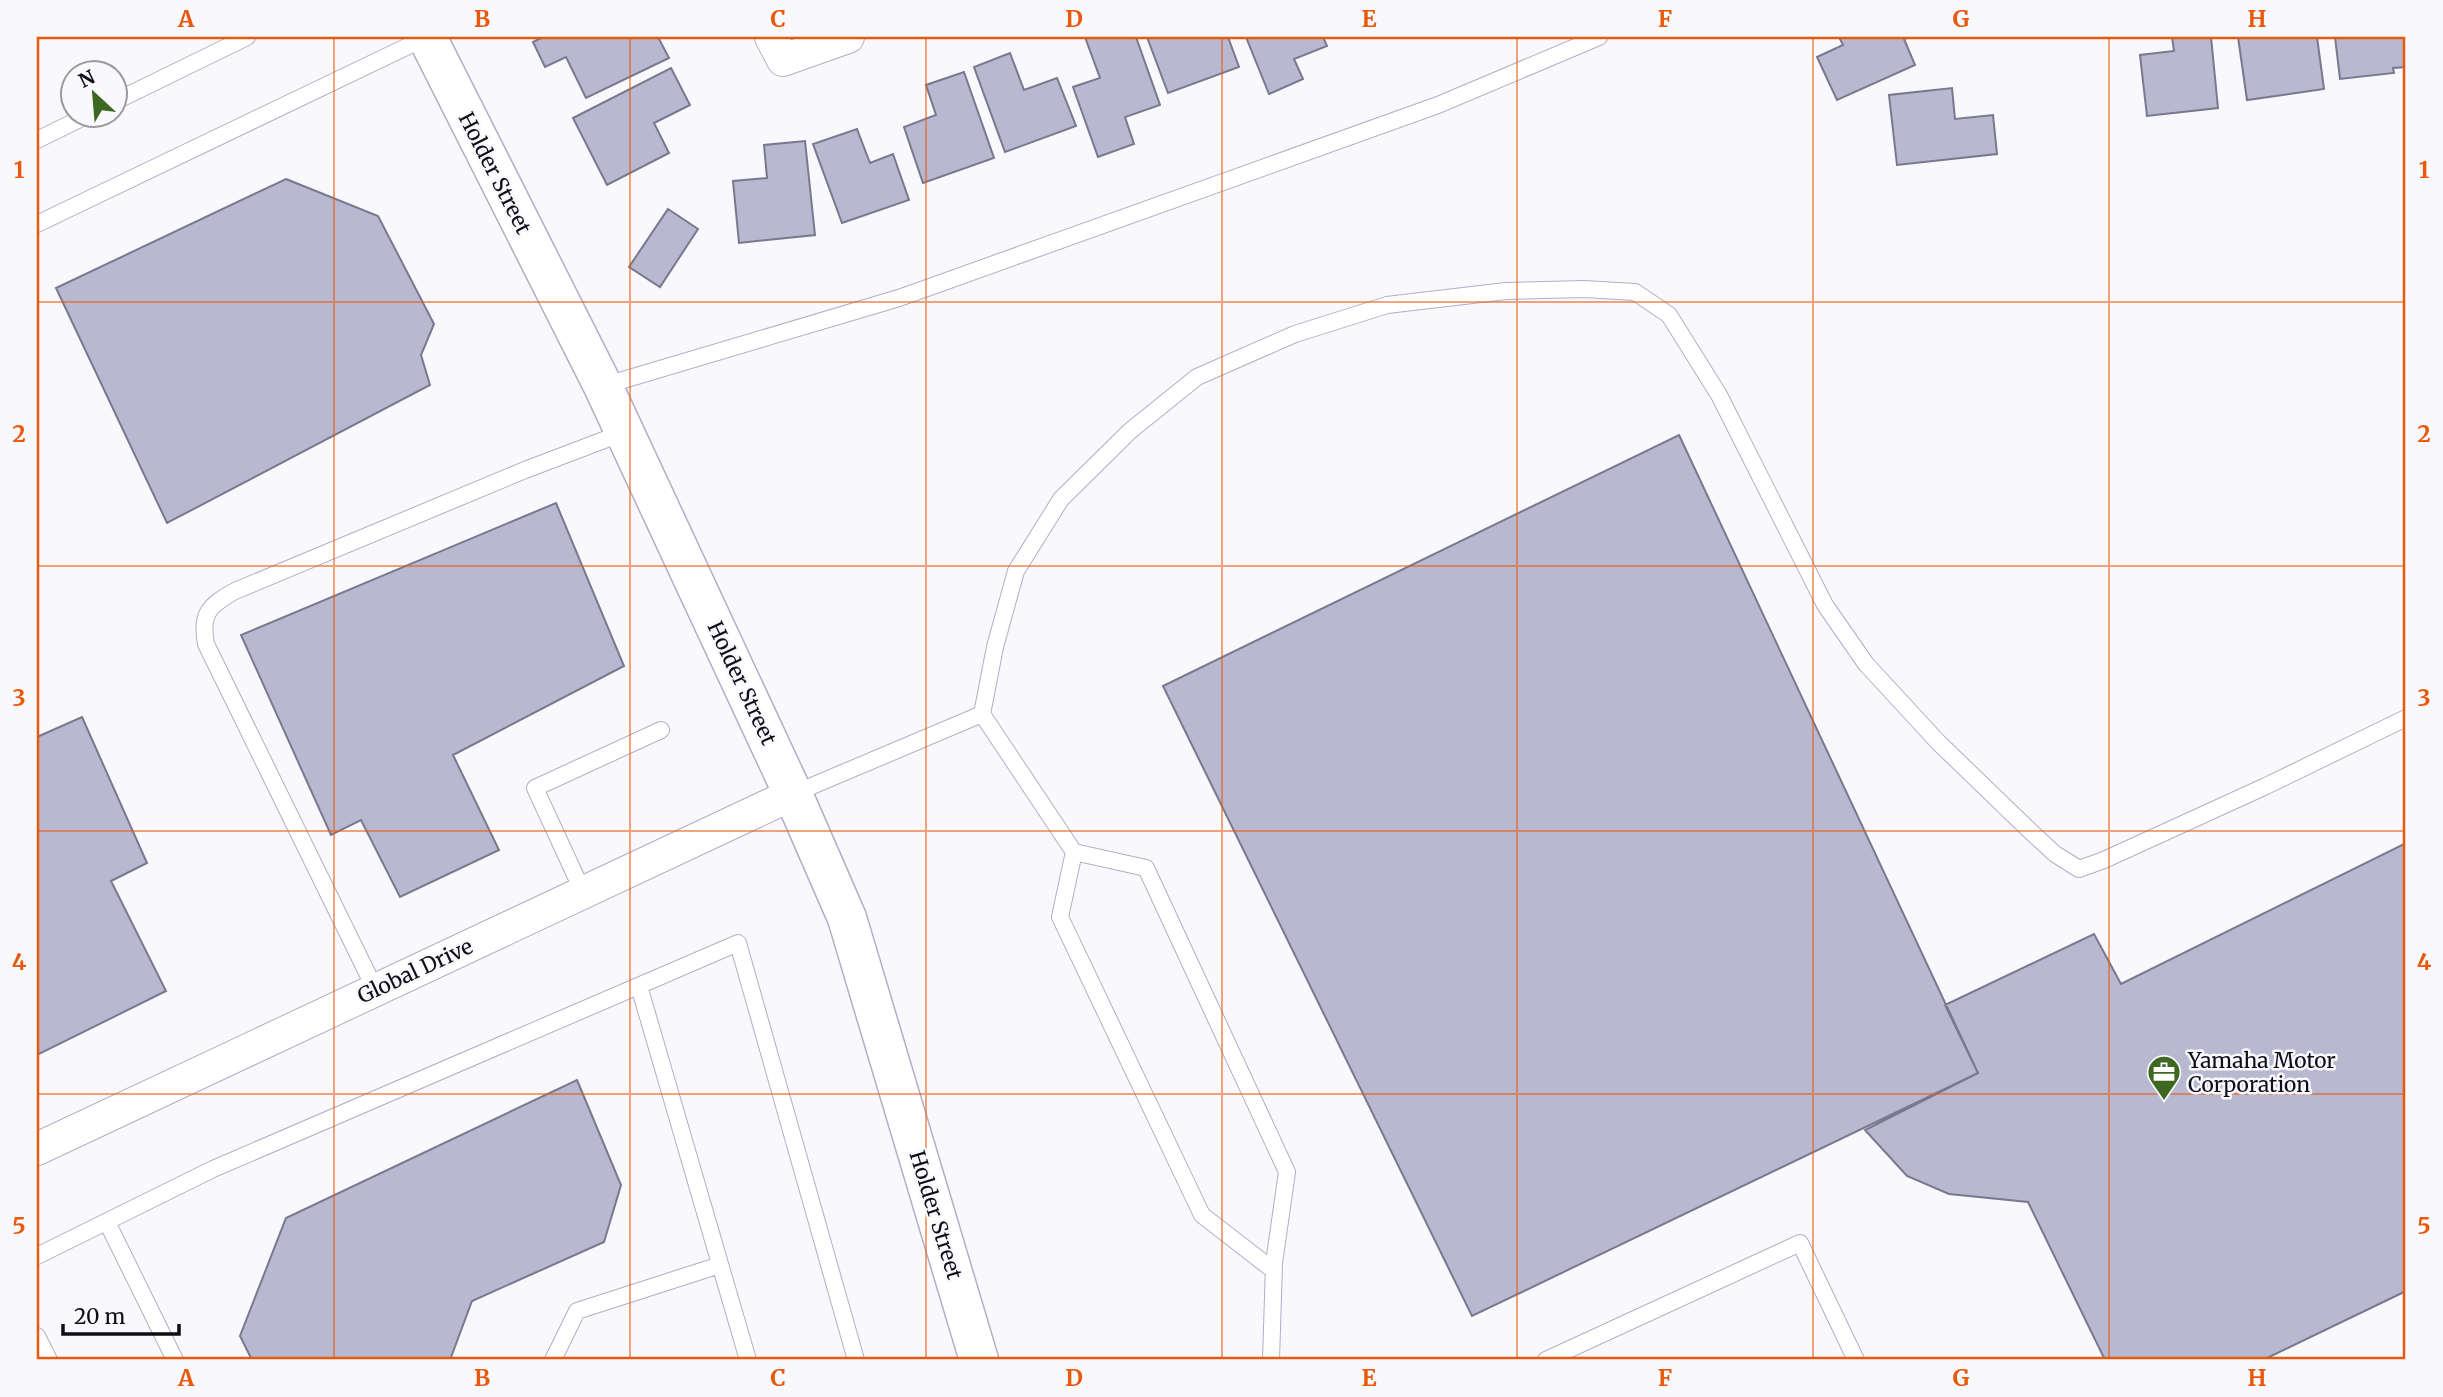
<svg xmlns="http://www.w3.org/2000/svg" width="2443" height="1397" font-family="Merriweather,serif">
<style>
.building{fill:#b8b9d0;stroke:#78788e;stroke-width:2}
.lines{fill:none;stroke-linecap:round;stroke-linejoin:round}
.service-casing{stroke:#afb0c7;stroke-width:18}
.minor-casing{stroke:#afb0c7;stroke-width:34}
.tertiary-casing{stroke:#afb0c7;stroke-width:41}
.service{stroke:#fff;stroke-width:16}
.minor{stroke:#fff;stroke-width:32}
.tertiary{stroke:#fff;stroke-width:38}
.grid{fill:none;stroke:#e8590c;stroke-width:2;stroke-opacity:0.55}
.labels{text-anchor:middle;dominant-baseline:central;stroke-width:5;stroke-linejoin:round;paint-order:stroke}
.street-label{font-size:21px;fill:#0e0e16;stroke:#f8f8fd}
.poi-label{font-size:21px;fill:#0e0e16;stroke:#f8f8fd;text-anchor:start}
.neatline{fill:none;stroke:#e8590c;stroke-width:2.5}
.grid-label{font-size:23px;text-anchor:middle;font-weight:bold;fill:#e8590c}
</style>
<rect width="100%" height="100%" fill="#f8f8fd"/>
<!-- building -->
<path class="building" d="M543 37H658L669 58 586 98 566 57 545 67 533 42Z
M1085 37H1136L1160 105 1125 117 1134 144 1098 157 1073 87 1100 78Z
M1147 37H1228L1239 67 1168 93Z
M1246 37H1323L1327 46 1294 59 1303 79 1269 94Z
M1839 37H1910L1904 39 1915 65 1837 100 1817 57 1843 45Z
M2172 37H2211L2218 108 2147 116 2140 55 2174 51Z
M2238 37H2317L2324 89 2247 100Z
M2335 37H2406V67L2393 68 2394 73 2340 79Z
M1010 53 1024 90 1057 78 1076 126 1005 152 974 67Z
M671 68 690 105 654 123 669 153 607 185 573 118Z
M964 72 994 158 923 183 904 127 936 115 926 85Z
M1952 88 1955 119 1993 115 1997 154 1897 165 1889 95Z
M857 129 870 163 893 154 909 200 842 223 813 144Z
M805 141 815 235 739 243 733 181 767 178 764 145Z
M286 179 378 216 434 324 421 355 430 385 167 523 56 288Z
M668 209 698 229 660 287 629 267Z
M1679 435 1978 1073 1472 1316 1163 686Z
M556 503 624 666 453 755 499 850 400 897 361 820 331 835 241 635Z
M82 717 147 863 111 881 166 991 37 1055V737Z
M2406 843V1291L2263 1360H2105L2028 1202 1949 1194 1907 1176 1865 1130 1978 1073 1945 1005 2094 934 2121 984Z
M577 1080 621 1185 604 1242 472 1301 450 1360H252L240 1336 286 1218Z"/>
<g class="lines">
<defs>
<path id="service" d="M116 101 247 37
M37 140 86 116
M37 224 427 37
M603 386 899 298 1438 105 1599 37
M982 714 1074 852 1146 868 1287 1172 1273 1270 1202 1215 1060 917 1074 852
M793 794 982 714 995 647 1016 571 1061 499 1130 431 1197 377 1295 334 1387 305 1506 291 1584 289 1635 292 1669 315 1719 395 1825 605 1866 664 1938 742 2028 829 2055 854 2079 869 2104 860 2266 786 2406 718
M583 892 535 788 661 730
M639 986 748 1360
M375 989 206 644C200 613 210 605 235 591L525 470 625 432
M107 1222 175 1360
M37 1256 213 1169 738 943 856 1360
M37 1336 49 1360
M553 1360 577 1311 720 1265
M1271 1360 1274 1265
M1546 1360 1800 1243 1856 1360"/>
<path id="minor" d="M771 37 783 60 848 37
M37 1149 793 794"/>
<path id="tertiary" d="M427 37 603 386 793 794 847 918 979 1360"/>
</defs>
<!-- service casing -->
<use href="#service" class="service-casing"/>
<!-- minor casing -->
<use href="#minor" class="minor-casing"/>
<!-- tertiary casing -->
<use href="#tertiary" class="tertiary-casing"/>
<!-- service -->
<use href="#service" class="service"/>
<!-- minor -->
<use href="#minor" class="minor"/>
<!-- tertiary -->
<use href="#tertiary" class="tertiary"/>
</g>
<!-- grid -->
<path class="grid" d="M334 37V1360M630 37V1360M926 37V1360M1222 37V1360M1517 37V1360M1813 37V1360M2109 37V1360M37 302H2406M37 566H2406M37 831H2406M37 1094H2406"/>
<!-- icons -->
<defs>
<symbol id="office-pin" viewBox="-11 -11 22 30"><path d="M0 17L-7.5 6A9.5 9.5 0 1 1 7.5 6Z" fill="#3e6722" stroke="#f8f8fd"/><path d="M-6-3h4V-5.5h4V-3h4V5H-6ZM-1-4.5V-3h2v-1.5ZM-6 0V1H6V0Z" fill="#fff"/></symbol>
</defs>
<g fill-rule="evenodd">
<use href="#office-pin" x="2145" y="1053" width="38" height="52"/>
</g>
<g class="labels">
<!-- street labels -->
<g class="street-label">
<text transform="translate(495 173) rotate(63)">Holder Street</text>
<text transform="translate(742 683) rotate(65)">Holder Street</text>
<text transform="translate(415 971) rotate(-25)">Global Drive</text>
<text transform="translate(936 1215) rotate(73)">Holder Street</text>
</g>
<!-- poi labels -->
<g class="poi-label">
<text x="2188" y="1060">Yamaha Motor<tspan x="2188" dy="24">Corporation</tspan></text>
</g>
</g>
<!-- border -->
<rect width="2443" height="1397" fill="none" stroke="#f8f8fd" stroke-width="77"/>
<!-- north arrow -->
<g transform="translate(94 94) rotate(334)"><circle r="33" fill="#f8f8fd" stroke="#9a9aa1" stroke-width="2"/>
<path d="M0-5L12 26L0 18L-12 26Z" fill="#3e6722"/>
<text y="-10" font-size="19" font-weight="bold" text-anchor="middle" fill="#0e0e16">N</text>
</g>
<!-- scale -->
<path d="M63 1324v10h116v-10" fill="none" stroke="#0e0e16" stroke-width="3.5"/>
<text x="74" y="1324" font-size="21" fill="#0e0e16" stroke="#f8f8fd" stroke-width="5" paint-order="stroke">20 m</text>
<rect x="38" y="38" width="2366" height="1320" class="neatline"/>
<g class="grid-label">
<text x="186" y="27">A</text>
<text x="482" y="27">B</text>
<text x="778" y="27">C</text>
<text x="1074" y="27">D</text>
<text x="1369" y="27">E</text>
<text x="1665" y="27">F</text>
<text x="1961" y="27">G</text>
<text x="2257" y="27">H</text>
<text x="19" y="178">1</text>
<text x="2424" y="178">1</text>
<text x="19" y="442">2</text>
<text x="2424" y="442">2</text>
<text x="19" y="706">3</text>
<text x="2424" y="706">3</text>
<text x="19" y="970">4</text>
<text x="2424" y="970">4</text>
<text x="19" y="1234">5</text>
<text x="2424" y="1234">5</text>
<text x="186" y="1386">A</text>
<text x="482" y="1386">B</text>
<text x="778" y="1386">C</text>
<text x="1074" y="1386">D</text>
<text x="1369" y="1386">E</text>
<text x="1665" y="1386">F</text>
<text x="1961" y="1386">G</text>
<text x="2257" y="1386">H</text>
</g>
</svg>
